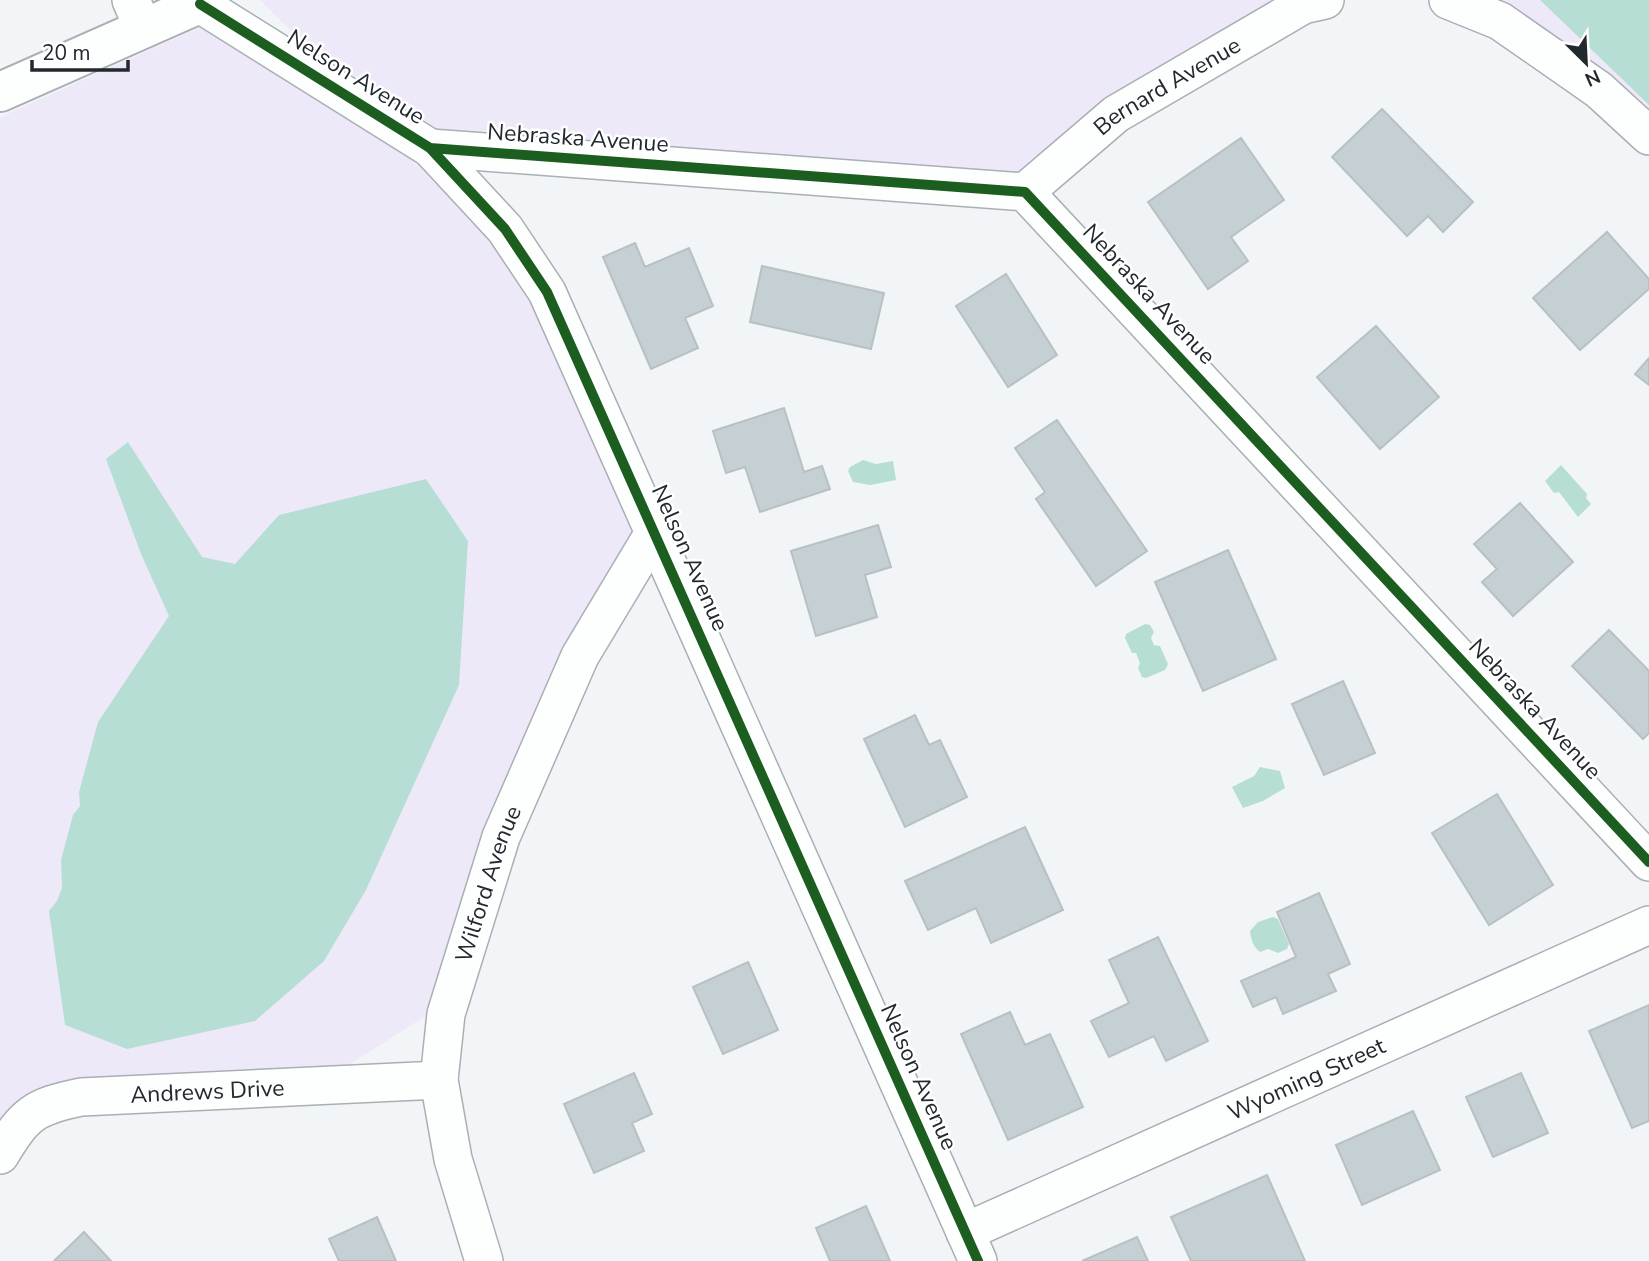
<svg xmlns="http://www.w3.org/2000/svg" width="1649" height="1261" font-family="'Nunito Sans',sans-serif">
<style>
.green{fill:#eee9f9}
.water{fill:#b6ded4}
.building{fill:#c4d0d4;stroke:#b9c0c2;stroke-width:2}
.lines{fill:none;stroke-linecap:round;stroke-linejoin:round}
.minor-casing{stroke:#a9afb3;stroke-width:40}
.tertiary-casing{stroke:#a9afb3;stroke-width:42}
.minor{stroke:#fdfefe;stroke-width:37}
.tertiary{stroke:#fdfefe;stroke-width:38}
.cycleway-casing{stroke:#fff;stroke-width:15}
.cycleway{stroke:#1b5e20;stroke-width:10}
.labels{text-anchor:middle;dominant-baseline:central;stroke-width:5;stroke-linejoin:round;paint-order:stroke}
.street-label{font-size:23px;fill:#21292f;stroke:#fff}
</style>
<rect width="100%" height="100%" fill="#f2f5f8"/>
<!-- green -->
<path class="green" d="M260 0H1274L1108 98 1018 174 454 139 301 41Z
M1493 0H1540L1649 105V113Z
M201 27 413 158 414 164 423 165 493 240 533 300 636 529 486 828 455 921 429 1014 347 1066 78 1079C49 1086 17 1093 0 1121V117Z"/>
<!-- water -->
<path class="water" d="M1540 0H1649V105Z
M128 442 202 557 235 564 279 515 426 479 468 541 459 685 366 890 324 961 255 1021 127 1049 65 1025 49 911 57 901 62 888 61 860 73 815 80 806 79 792 98 722 169 616 141 554 106 459Z
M863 460 876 464 893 461 896 480 870 485 853 482 848 471 850 467Z
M1561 465 1587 494 1586 498 1591 504 1578 517 1559 492 1554 493 1545 481Z
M1145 624 1150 625 1154 632 1151 638 1154 645 1160 646 1168 664 1165 670 1146 678 1142 677 1138 668 1140 663 1136 653H1132L1125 638 1126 634Z
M1260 767 1280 771 1285 788 1263 801 1243 808 1232 787 1254 776Z
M1273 917 1278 919 1289 944 1287 949 1278 953 1268 949 1260 952C1253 947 1251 939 1250 931L1258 922Z"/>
<!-- building -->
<path class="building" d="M1382 109 1473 202 1443 232 1428 216 1407 236 1332 157Z
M1241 138 1284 200 1231 237 1248 261 1208 289 1148 202Z
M1607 232 1649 279V289L1580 350 1533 298Z
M635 243 645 267 689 248 713 306 685 318 698 348 651 369 603 257Z
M762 266 884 293 871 349 750 322Z
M1006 274 1057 355 1008 387 956 306Z
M1376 326 1439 397 1380 449 1317 377Z
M1649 358V385L1635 374Z
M784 408 804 472 822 466 830 489 760 512 745 467 726 473 713 431Z
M1057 420 1147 551 1096 586 1036 499 1045 492 1015 448Z
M1520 503 1573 562 1513 616 1482 582 1497 569 1474 544Z
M878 525 891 567 865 575 877 617 816 636 791 551Z
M1228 550 1276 659 1203 691 1155 582Z
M1609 630 1649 671V733L1643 739 1572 666Z
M1343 681 1375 753 1324 775 1292 704Z
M915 715 929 745 940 740 967 797 905 827 864 739Z
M1497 794 1553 885 1489 925 1432 833Z
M1025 827 1063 910 991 943 976 908 928 930 905 881Z
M1319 893 1350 964 1328 974 1336 991 1283 1014 1276 997 1253 1007 1241 981 1296 957 1277 912Z
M1158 937 1208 1041 1166 1061 1154 1036 1109 1057 1091 1021 1129 1003 1109 960Z
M748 962 778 1030 723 1054 693 987Z
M1649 1005V1121L1632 1128 1589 1031Z
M1010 1012 1025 1045 1050 1034 1083 1107 1008 1140 961 1034Z
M634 1073 652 1114 632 1123 644 1151 594 1173 564 1104Z
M1521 1073 1548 1133 1493 1157 1466 1097Z
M1413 1111 1440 1170 1362 1205 1336 1145Z
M1267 1175 1305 1261H1191L1171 1217Z
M866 1206 890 1261H830L816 1228Z
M377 1217 396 1261H339L329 1239Z
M84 1232 111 1261H54Z
M1137 1237 1148 1261H1082Z"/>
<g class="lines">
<defs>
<g id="minor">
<path d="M131 0 143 28"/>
<path d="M1448 0 1500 21 1599 90 1649 136"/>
<path d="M200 4 430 148 505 229 547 292 978 1261"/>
<path d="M430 148 1025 192 1649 862"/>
<path id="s1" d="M1025 192 1116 114 1303 5 1325 0"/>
<path id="s2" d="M0 1155C25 1114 33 1107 81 1097L439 1080"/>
<path id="s3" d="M965 1232 1649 925"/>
<path id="s4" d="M484 1261 453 1159 439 1080 446 1014 501 837 580 656 655 531"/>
</g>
<path id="tertiary" d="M0 92 208 0"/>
</defs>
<!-- minor casing -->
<use href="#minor" class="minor-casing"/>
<!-- tertiary casing -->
<use href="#tertiary" class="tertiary-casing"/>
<!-- minor -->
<use href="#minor" class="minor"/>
<!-- tertiary -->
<use href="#tertiary" class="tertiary"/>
<defs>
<path id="cycleway" d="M200 4 430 148 505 229 547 292 978 1261
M430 148 1025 192 1649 862"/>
</defs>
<!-- cycleway casing -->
<use href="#cycleway" class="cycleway-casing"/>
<!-- cycleway -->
<use href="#cycleway" class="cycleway"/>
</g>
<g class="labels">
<!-- street labels -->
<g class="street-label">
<text transform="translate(356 77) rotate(32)">Nelson Avenue</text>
<text stroke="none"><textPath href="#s1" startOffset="178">Bernard Avenue</textPath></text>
<text transform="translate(578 138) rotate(4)">Nebraska Avenue</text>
<text transform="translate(1149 294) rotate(47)">Nebraska Avenue</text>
<text transform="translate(690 558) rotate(66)">Nelson Avenue</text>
<text transform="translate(1535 709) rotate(47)">Nebraska Avenue</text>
<text stroke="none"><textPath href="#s4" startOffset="390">Wilford Avenue</textPath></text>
<text transform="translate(919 1077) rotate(66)">Nelson Avenue</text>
<text stroke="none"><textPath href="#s3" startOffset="374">Wyoming Street</textPath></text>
<text stroke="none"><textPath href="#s2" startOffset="231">Andrews Drive</textPath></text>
</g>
</g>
<!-- north arrow -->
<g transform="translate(1586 63) rotate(156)" stroke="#ffffff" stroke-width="5" paint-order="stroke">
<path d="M0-5L12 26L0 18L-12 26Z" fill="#21292f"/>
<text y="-10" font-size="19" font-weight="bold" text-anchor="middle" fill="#21292f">N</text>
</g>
<!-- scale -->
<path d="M32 60v10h96v-10" fill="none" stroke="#21292f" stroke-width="3.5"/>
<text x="42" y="60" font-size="21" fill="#21292f" stroke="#ffffff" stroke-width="5" paint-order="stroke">20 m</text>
</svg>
